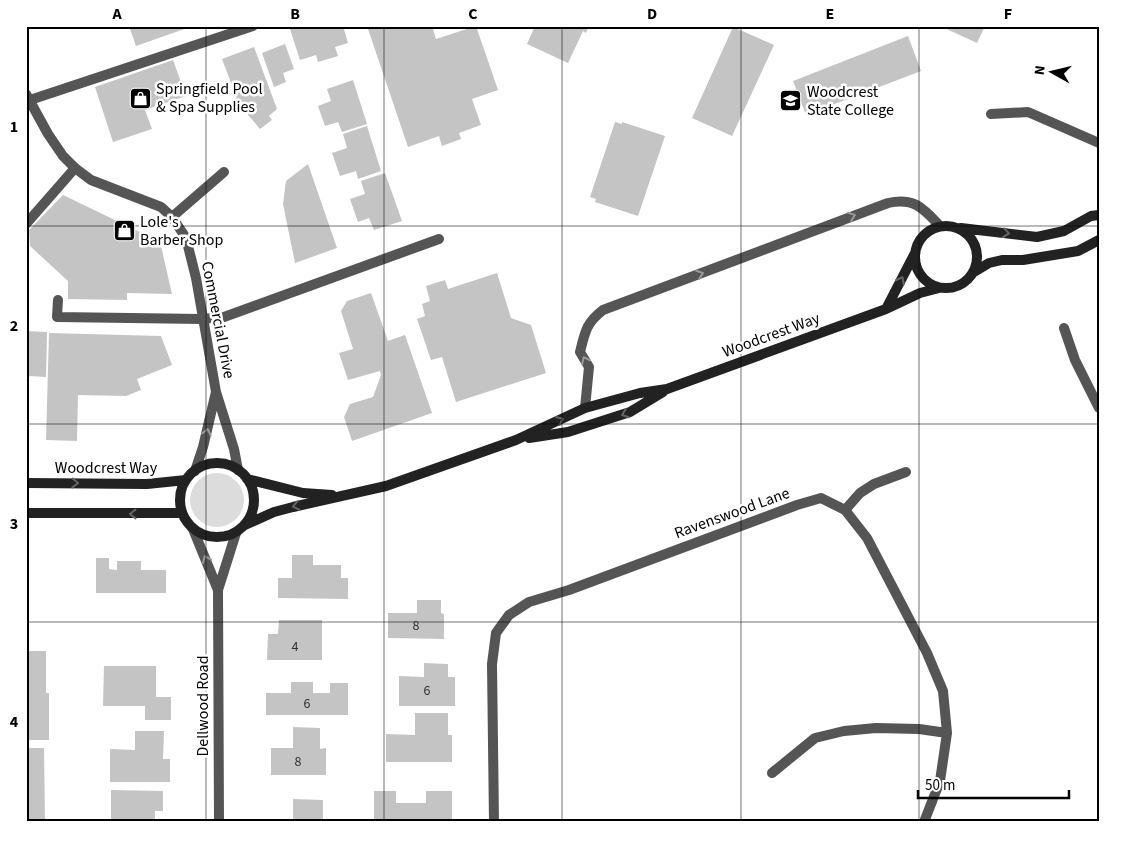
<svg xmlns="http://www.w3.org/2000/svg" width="1125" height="848" font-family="'Source Sans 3',sans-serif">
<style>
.green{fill:#dcdcdc}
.building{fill:#c4c4c4}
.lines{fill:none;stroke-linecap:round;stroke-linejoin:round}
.lane{stroke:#555;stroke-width:10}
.street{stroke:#555;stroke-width:10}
.secondary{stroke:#222;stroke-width:10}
.oneway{stroke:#999}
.oneway2{stroke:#646464}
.grid{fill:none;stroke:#000;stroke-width:1;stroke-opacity:0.55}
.labels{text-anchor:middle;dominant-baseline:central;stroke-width:5;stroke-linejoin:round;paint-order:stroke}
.number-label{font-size:14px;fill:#313131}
.poi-label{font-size:16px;fill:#000;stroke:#fff;text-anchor:start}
.street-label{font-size:16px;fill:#000;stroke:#fff}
.neatline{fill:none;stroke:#000;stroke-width:2}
.grid-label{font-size:16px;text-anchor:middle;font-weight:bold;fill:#000}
</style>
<rect width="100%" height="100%" fill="#fff"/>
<!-- green -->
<path class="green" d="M190 500a27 27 0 1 1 54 0a27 27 0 1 1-54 0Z"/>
<!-- building -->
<path class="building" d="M129 26H190V27L136 46Z
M299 26H343L348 43 335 47 338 56 318 62 316 55 300 60 290 29Z
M367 26H432L436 39 476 26 498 90 472 99 481 125 459 133 461 139 442 146 439 136 408 147Z
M535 26H589L586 33 583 31 568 63 527 44Z
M940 26H985L977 43Z
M733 27 774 45 732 136 692 118Z
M908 36 921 71 806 115 793 81Z
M285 44 294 69 283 73 286 82 274 87 262 53Z
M254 47 277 109 269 116 272 120 260 129 239 104 222 59Z
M173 60 186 96 145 110 152 129 113 142 95 87Z
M353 80 367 124 342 132 338 122 325 126 318 106 331 101 327 89Z
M615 122 622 124V122L665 136 638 216 595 202 596 199 590 197Z
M367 126 381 171 358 179 356 171 340 176 332 153 347 148 343 134Z
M308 164 337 248 295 263 283 204 286 181Z
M385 173 402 221 374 230 369 218 358 222 350 199 365 194 361 181Z
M63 195 144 234 161 246 172 294 127 293V300L68 299V281L30 246 29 230Z
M497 273 511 318 531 325 546 373 456 402 442 357 431 360 417 319 425 316 422 304 430 301 426 286 445 280 448 289Z
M371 293 388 341 405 335 432 413 352 441 344 417 350 404 373 397 381 375 380 371 348 380 339 353 353 349 341 311 347 301Z
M26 331 47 332 46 377 30 376 26 380Z
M49 333 161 336 172 365 137 379 141 390 126 396 78 395 77 441 46 440Z
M292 555H313V565H341V578H348V599L278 598V578H292Z
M96 558H109V569L117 570V561H141V570H166V593H96Z
M417 600H441V613L444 614V639L388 638V613H417Z
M279 620H322V660H267L268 634H278Z
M26 651H46V693H49V740H26Z
M424 663 448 664V677H455V706H399V676L424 677Z
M104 666H156V697H171V720H145V706H103Z
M291 682H313V693H330V683H348V715H266V693H291Z
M415 713H448V735H452V762H386V734L415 735Z
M293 727 320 728V749L326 748V775H271V748H293Z
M135 731H164L163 759H170V782H110V749L135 750Z
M26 748H44L45 822H26Z
M111 790 163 791V811H155V822H111Z
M374 791H396V803H426V791H452V822H374Z
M293 799 323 800V822H293Z"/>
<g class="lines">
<!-- lane -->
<path class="lane" d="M30 100 253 26
M991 114 1028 112 1099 143
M26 224 75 168
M58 300 57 317 202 319 224 317 439 239
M585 408 589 367 580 352C585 332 586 323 603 310L888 203C914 197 923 208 940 226
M845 510 860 493 874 484 906 472"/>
<!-- street -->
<path class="street" d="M26 94 48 134 63 156 75 168 91 180 161 207 172 217 186 238 196 278 216 392 234 449 238 470
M172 217 224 172
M1064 328 1075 360 1099 408
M195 471 203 447 216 392
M193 529 218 590
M772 773 815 738 844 731 876 728 919 729 947 733
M219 822 218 590 236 533
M494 822 492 664 496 633 509 615 529 602 569 590 797 505 821 498 845 510 867 538 927 653 943 691 947 733 940 781 924 822"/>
<!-- secondary -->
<path class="secondary" d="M915 257a31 31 0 1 1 62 0a31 31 0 1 1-62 0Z
M961 228 1037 237 1064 231 1091 216 1099 215
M974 272 989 263 1002 260H1023L1078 251 1099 240
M886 309 915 253
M529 438 568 432 630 412 663 392
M180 500a37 37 0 1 1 74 0a37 37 0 1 1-74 0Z
M247 479 303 493 332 495
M26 483 147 484 186 480
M26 513H182
M245 525 274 512 293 507 386 486 516 440 585 408 640 393 667 389 886 309 920 293 939 288"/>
</g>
<!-- one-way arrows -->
<defs><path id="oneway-chevron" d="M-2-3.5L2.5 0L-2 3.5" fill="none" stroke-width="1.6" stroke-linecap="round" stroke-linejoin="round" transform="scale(1.25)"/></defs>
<g class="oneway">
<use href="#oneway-chevron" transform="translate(852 216) rotate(-21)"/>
<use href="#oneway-chevron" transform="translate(700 274) rotate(-21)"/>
<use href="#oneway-chevron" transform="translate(585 360) rotate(-116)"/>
<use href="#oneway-chevron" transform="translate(207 432) rotate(-77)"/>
<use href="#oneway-chevron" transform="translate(206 559) rotate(-112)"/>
</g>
<g class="oneway2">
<use href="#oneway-chevron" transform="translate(1006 233) rotate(7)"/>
<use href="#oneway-chevron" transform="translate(901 280) rotate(-63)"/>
<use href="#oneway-chevron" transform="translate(625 414) rotate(160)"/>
<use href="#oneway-chevron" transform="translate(560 420) rotate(-25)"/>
<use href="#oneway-chevron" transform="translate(75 483) rotate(1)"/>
<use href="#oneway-chevron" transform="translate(296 506) rotate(167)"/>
<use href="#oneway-chevron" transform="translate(133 514) rotate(-180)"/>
</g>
<!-- grid -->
<path class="grid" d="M206 26V822M384 26V822M562 26V822M741 26V822M919 26V822M26 226H1099M26 424H1099M26 622H1099"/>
<!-- icons -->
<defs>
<symbol id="shop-square" viewBox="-11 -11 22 22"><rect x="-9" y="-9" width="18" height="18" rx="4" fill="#000" stroke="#fff"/><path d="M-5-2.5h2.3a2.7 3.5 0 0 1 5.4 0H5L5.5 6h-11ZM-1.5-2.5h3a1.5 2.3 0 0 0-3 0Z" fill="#fff"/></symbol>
<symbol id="school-square" viewBox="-11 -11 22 22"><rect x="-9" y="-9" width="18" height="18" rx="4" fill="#000" stroke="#fff"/><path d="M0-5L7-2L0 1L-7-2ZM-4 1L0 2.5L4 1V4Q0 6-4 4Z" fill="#fff"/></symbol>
</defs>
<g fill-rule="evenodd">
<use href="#shop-square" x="128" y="86" width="25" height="25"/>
<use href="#school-square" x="778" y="88" width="25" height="25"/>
<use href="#shop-square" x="112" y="218" width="25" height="25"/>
</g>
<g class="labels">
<!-- number labels -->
<g class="number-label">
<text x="416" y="626">8</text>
<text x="295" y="647">4</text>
<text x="427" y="691">6</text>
<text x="307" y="704">6</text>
<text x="298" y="762">8</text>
</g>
<!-- poi labels -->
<g class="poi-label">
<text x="156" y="89">Springfield Pool<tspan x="156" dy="18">&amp; Spa Supplies</tspan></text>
<text x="807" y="92">Woodcrest<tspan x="807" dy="18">State College</tspan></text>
<text x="140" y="222">Lole's<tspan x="140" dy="18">Barber Shop</tspan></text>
</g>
<!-- street labels -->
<g class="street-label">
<text transform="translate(218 320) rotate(79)">Commercial Drive</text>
<text transform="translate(771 335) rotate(-20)">Woodcrest Way</text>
<text x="106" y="468">Woodcrest Way</text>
<text transform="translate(732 513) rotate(-20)">Ravenswood Lane</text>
<text transform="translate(203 706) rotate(-90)">Dellwood Road</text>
</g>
</g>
<!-- border -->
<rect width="1125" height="848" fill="none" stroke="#ffffff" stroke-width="55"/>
<!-- north arrow -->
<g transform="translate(1052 72) rotate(278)" stroke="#ffffff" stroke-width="4" paint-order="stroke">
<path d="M0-4L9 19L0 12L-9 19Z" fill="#000000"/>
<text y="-8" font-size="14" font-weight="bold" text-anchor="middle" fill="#000000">N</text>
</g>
<!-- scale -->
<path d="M918 790v8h151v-8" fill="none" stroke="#000000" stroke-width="2.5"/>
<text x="925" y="790" font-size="15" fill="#000000" stroke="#ffffff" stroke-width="4" paint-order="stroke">50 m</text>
<rect x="28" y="28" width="1070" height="792" class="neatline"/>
<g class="grid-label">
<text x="117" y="19">A</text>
<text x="295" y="19">B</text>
<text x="473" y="19">C</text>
<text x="652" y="19">D</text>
<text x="830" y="19">E</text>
<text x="1008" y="19">F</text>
<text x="14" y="132">1</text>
<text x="14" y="331">2</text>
<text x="14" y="529">3</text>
<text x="14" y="727">4</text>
</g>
</svg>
